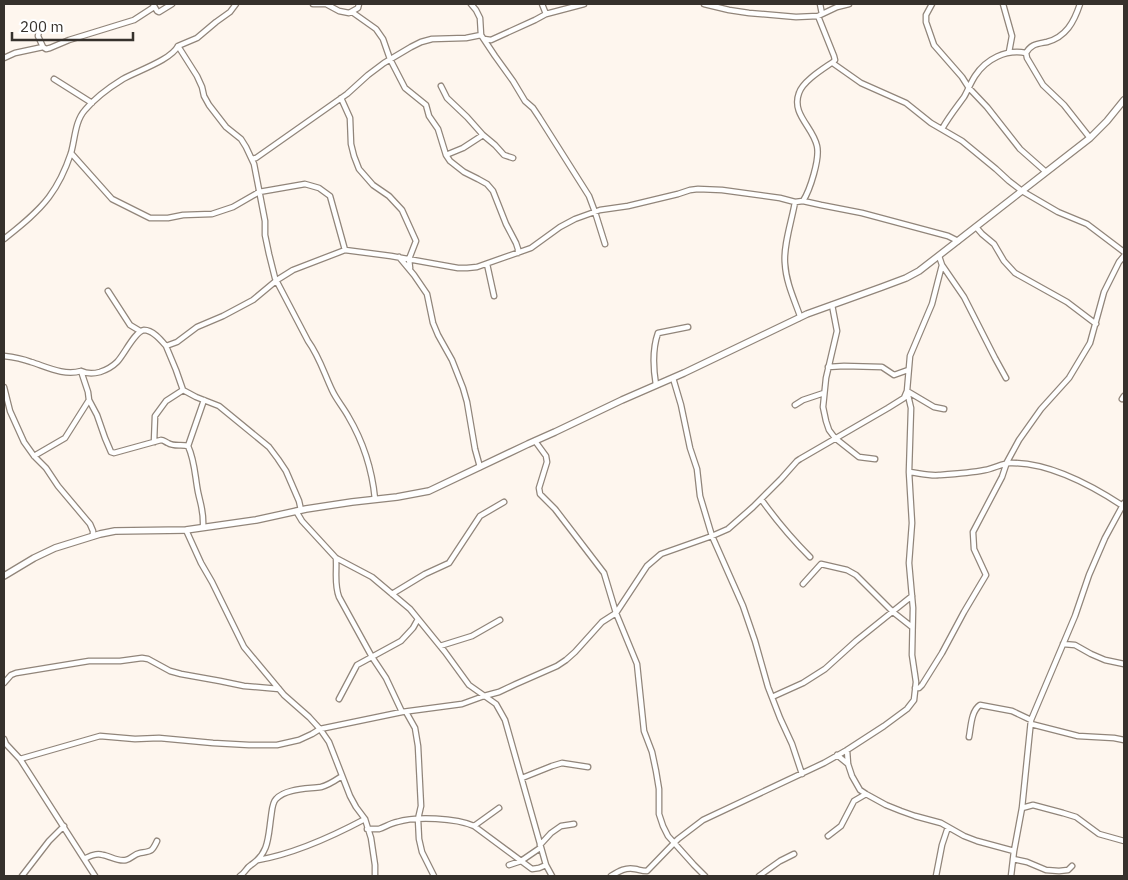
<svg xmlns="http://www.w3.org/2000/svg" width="1128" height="880" font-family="'IBM Plex Sans',sans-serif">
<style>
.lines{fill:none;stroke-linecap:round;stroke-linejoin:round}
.minor-casing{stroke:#91857a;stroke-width:7}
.tertiary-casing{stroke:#91857a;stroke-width:8}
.minor{stroke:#fff;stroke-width:4.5}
.tertiary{stroke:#fff;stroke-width:5.5}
</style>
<rect width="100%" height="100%" fill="#fef6ee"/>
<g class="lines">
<defs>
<path id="minor" d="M153 4 157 11 159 12 172 4
M313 4H326L339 11 349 13 358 8 359 4
M471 4 476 10 480 18 481 35 495 56 513 81 525 101 533 108 539 117 589 196 595 212 605 244
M542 4 546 14
M704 4 729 10 749 13 796 17 818 16 837 7 849 4
M820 4 822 14
M932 4 926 15V22L934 45 962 77 969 88 987 107 1020 149 1046 172
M1003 4 1012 36 1009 52
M352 12 376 29 383 39 390 59 405 88 426 105 429 116 438 129 446 155 450 161 464 172 478 179 487 184 493 191 506 224 516 243 518 249V253
M818 16 834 56 835 60 833 62 834 64 861 83 906 103 931 123 962 141 996 169 1009 181 1022 191 1058 212 1087 224 1124 252
M39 31 38 36 43 47 46 49 50 48 69 40 134 20 154 7
M484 39 491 40 535 20 546 14 584 4
M178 46 197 76 202 87 204 96 209 105 226 127 241 139 246 147 254 164 265 221V235L269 254 275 278 308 341C319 356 324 373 332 390 336 399 343 407 348 416 364 443 372 468 375 499
M1026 53C1031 44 1037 44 1047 42 1066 37 1074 22 1080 4
M4 58 15 53 43 47
M54 79 92 103
M441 86 447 98 467 117 483 135 495 145 504 155 513 158
M341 98 350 118 351 144 354 156 359 169 373 185 389 196 402 210 416 241 409 259 410 268
M942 129C948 118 956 108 964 97 968 90 971 82 975 76 986 59 1006 49 1026 53L1027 58 1043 85 1064 105 1090 138
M71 153 112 199 150 218H168L183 215 212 214 233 207 259 192 305 184 319 188 330 196 345 250
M446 155 463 148 483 135
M252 159 256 158 347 94 368 75 384 63 411 47 421 42 432 39 466 38 481 35
M803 201C810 190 820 159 817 146 813 127 791 114 799 93 803 81 823 69 833 62
M795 202C792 220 783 246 785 264 786 282 794 299 800 316L799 318
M976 227 982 234 994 244 1004 261 1015 273 1067 302 1096 324
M4 239C19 227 37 213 49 197 58 185 66 168 71 153 75 139 75 121 85 110 95 98 110 87 123 79 137 71 171 60 178 46L197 38 216 22 230 12 236 4
M399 257 414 275 427 294 433 323 438 335 452 360 463 388 467 402 475 449 480 467
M487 264 494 296
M942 265 964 297 995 358 1006 378
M108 291 130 325 140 331
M832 305 837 331 826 378 823 407 826 421 829 430 835 438 859 457 875 459
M4 356C13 357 23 359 31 362 47 367 64 376 81 371 87 374 93 374 100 372 106 370 112 367 117 362 124 355 135 331 144 330 153 330 161 340 166 346
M828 367 844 366 882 367 894 375 908 370
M81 371 88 392 89 400 97 415 105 438 111 452 114 453 161 440C164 440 165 442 168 443 174 447 182 444 188 446 195 461 195 477 198 492 201 506 204 512 203 527
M673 378 681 405 690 448 697 469 700 496 712 536 743 606 755 641 768 687 780 718 792 744 802 774
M656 385C653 367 652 350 658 333L688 327
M4 387 10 411 24 442 34 456 46 468 58 486 90 524 93 531V536
M1122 399 1124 396
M795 405 803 400 824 393
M535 441 546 456 547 462 539 488 540 494 555 509 604 573 616 613 637 664 644 731 652 752 656 771 659 789V814L663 826 668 836 694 865 705 876
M154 442 155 416 166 401 183 390
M188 446 204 400
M34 456 65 438 89 400
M909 472C919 473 929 476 939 475 954 474 970 473 985 470 992 469 1004 463 1010 463 1048 462 1091 485 1123 506
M761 499C776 520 792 539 810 557
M301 510 299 501 286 471 278 459 269 447 219 406 196 397 183 390 176 370 166 346 177 342 197 327 223 316 253 300 277 280 293 270 345 250 391 256 458 268H467L477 267 531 248 560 227 575 219 600 210 628 206 678 194 690 190 698 189 722 190 780 198 795 202 803 201 821 205 862 213 948 236 958 241
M296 511 302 521 336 558 372 577 410 609 445 652 469 685 496 704 505 720 546 865 552 876
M186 530 201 563 212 582 244 647 284 695 309 717 320 729 329 742 350 796 356 807 365 819 371 838 375 865V876
M336 558C337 572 334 584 339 597L372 657 386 678 402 712
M803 584 821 564 847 570 856 575 893 612 912 627
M392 594 425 574 449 563 480 516 504 502
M1063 644 1075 645 1091 654 1105 660 1124 664
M440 646 472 636 500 620
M4 683 11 675 16 673 89 661H120L142 658 148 659 170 671 181 674 220 681 244 686 279 689
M915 688H919L922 685 942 653 964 612 986 575 974 549 973 532 1002 477 1007 462 1019 440 1041 409 1069 378 1090 343 1104 292 1119 262 1124 256
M772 697 803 683 825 669 856 641 912 596
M339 699 357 665 401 641 413 628 418 619
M406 712 415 728 418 746 421 806 418 819 419 839 422 852 434 876
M1031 724 1078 736 1114 738 1124 740
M969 737C971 727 971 711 980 705L1012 711 1031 720
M4 739 6 744 20 759 95 876
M847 750 848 764 852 776 860 790 866 794 886 805 901 811 915 816 941 823 964 836 977 841 1014 851
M837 755 848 764
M20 759 100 736 135 739 159 738 213 743 249 745H277L299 740 312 734 320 729 402 712 462 704 484 696 499 692 516 684 557 666 566 660 575 652 602 622 616 613 647 566 661 554 712 536 728 529 753 507 781 479 797 461 800 459 888 408 904 398 907 391 934 407 944 409
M522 778 552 766 562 763 588 767
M1022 808 1033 805 1063 813 1076 817 1099 834 1124 841
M474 826 499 808
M367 829C371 829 375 829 379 829 385 827 391 823 397 822 416 816 456 818 474 826L532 869 539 868 546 865
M828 836 841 826 854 801 866 794
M540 845 551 833 561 826 574 824
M84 859C90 856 96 853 103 855 110 856 118 862 126 860 131 859 134 854 140 853 151 851 152 852 157 841
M1013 859 1027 862 1046 870 1059 871 1068 870 1072 866
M258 860C294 854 333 836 365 819
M509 865 521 861 540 848
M22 876 49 841 64 826
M240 876C245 873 246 868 251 865 269 853 268 838 271 817 272 811 272 803 276 799 286 788 309 789 321 787 329 785 336 780 342 776
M611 876C619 871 626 867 635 869 640 870 642 871 647 871L678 839 703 820 824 763 847 750 884 726 907 709 914 700 916 682 912 655 913 608 909 563 912 523 909 472 911 408 907 391 910 356 932 304 942 265 939 256
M759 876 780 861 794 854
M936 876 942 845 948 827
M1011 876 1014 851 1022 808 1031 720 1075 616 1089 575 1105 538 1124 503"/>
<path id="tertiary" d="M4 576 34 558 55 548 100 534 115 531 186 530 256 520 306 509 352 502 397 497 429 491 528 444 555 432 622 400 684 373 807 314 882 287 906 278 919 271 1090 138 1107 121 1124 100"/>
</defs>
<!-- minor casing -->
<use href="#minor" class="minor-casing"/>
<!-- tertiary casing -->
<use href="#tertiary" class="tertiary-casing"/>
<!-- minor -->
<use href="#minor" class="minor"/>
<!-- tertiary -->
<use href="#tertiary" class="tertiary"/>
</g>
<!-- border -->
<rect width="1128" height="880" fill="none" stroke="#36312c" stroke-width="10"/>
<!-- scale -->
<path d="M12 32v8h121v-8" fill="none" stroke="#36312c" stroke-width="2.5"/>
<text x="20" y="32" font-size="15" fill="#36312c" stroke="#ffffff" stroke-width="4" paint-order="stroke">200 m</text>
</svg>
